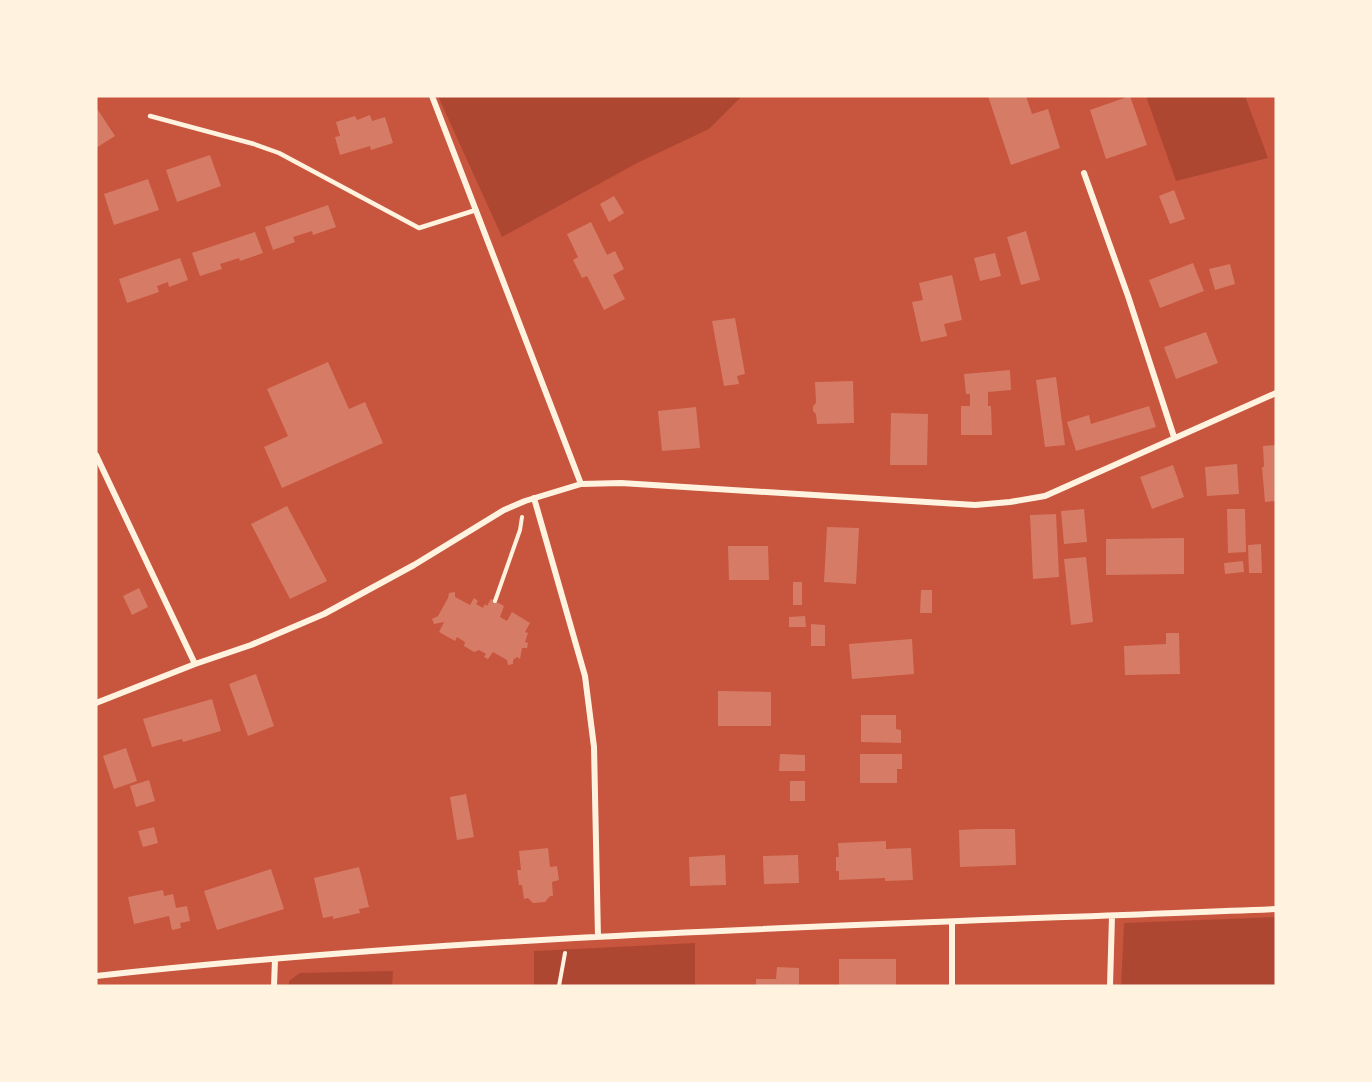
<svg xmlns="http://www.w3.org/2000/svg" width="1372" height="1082" font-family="'Roboto Serif',serif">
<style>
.green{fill:#ae4732}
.building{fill:#d67c66}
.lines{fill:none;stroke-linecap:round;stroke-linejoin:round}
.path{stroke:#fff3e0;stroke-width:4}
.service{stroke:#fff3e0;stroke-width:4.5}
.minor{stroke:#fff3e0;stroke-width:6}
</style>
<rect width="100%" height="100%" fill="#c8553d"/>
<!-- green -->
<path class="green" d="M438 96H742L709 129 639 162 502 237Z
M1146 96H1245L1268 158 1176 181Z
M1276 917V986H1121L1124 923Z
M695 943V986H534V951Z
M393 971 392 986H289V981L300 973Z"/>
<!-- building -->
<path class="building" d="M988 96H1026L1032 114 1048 109 1060 148 1011 165Z
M1130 96 1147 145 1106 159 1090 110Z
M96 107 115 136 96 148Z
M370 115 372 121 385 117 393 143 371 150 370 146 340 155 335 137 340 136 336 122 355 116 357 120Z
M210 155 221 186 177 202 166 170Z
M148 179 159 210 114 225 104 194Z
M1174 190 1185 219 1170 224 1159 196Z
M614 196 624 213 609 222 600 204Z
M328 205 336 227 313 235 312 231 293 237 295 242 273 250 265 227Z
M591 222 607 255 615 251 624 269 613 275 625 299 604 310 587 276 582 278 573 260 578 257 567 234Z
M1026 231 1040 280 1021 285 1007 237Z
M255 232 263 253 240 261 239 258 220 264 222 269 200 276 192 253Z
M995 253 1001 276 980 281 974 258Z
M180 258 188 280 169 287 168 282 157 286 159 292 127 303 119 279Z
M1193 263 1204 291 1160 308 1149 280Z
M1230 264 1235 284 1215 290 1209 269Z
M952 275 962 320 944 324 947 336 921 342 912 302 923 300 919 283Z
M735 318 745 374 737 376 739 384 724 386 712 321Z
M1206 332 1218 363 1176 379 1164 347Z
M328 362 349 409 365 402 383 443 282 488 264 447 288 436 267 389Z
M1010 370 1011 390 988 392V406H991L992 435H961V406H970V394H966L964 374Z
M1056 377 1065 445 1045 447 1036 380Z
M853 381 854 423 817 424 816 414 813 411V406L816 403 815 382Z
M1149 406 1156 427 1076 451 1067 422 1089 415 1091 424Z
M696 407 700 448 662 451 658 411Z
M891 413 928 414 927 465H890Z
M1276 445V501L1265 502 1262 467H1264L1263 446Z
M1237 464 1239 494 1207 496 1205 467Z
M1173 465 1184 497 1152 509 1140 477Z
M287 506 327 581 290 599 251 524Z
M1084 509 1087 542 1064 544 1061 511Z
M1227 509H1245L1246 552 1228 553Z
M1056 514 1059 577 1033 579 1030 515Z
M827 527 859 528 856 584 824 582Z
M1184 538V574L1106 575V539Z
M1261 544 1262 573H1249L1248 545Z
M728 546H768L769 580H729Z
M1086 557 1093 622 1071 625 1064 559Z
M1243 561 1244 572 1225 574 1224 563Z
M793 582H802V605H793Z
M139 588 148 607 132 615 123 596Z
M921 590H932V613H920Z
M455 592V597L470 605 474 598 478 601 476 604 483 608 485 604 487 606 491 599 504 606 500 617 507 621 512 612 530 623 525 632 528 633 525 642 528 643 527 648H522L520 659 517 657 513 660V664L508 665 507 660 493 652 488 659 484 657 486 654 479 650 474 652 464 646 465 642 457 637 455 641 439 632 444 622 434 624 432 619 438 616 448 598 449 593Z
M805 616 806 627H789V617Z
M811 624 825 625V646H811Z
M1166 633H1179L1180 674 1125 675 1124 646 1166 644Z
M912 639 914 674 852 679 849 644Z
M256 674 274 726 248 736 229 684Z
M718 691 771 692V726H718Z
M212 699 221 731 183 742 182 739 152 747 143 719Z
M861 715H896V729L901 730V743L861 742Z
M126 748 137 781 114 789 103 756Z
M780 754 805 755V771H779Z
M860 754H902V769H897V783H860Z
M149 780 155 801 136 807 130 786Z
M790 781H805V801H790Z
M466 794 474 837 457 840 450 797Z
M154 827 158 843 143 847 138 831Z
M977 829H1015L1016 865 960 867 959 830Z
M886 841V849L911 848 913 880 885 881V878L839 880V871H836V857H839L838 843Z
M548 848 550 867 557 866 559 880 552 882 553 896H550L545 902 533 903 528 898 524 899 522 885H519L517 870H521L519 851Z
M725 855 726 885 690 886 689 857Z
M798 855 799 883 764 884 763 856Z
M359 867 369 907 359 909 360 913 333 919V916L323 918 314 878Z
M271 869 284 909 217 930 204 891Z
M163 890 164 896 173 894 176 908 187 906 190 921 180 923 181 928 172 930 169 916 134 924 128 897Z
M839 959H896V986H839Z
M777 967 799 968V986H756V979H776Z"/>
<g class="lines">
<!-- path -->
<path class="path" d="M495 601 520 530 522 517
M559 986 565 953"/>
<!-- service -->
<path class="service" d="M150 116 254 144 279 153 419 228 476 210"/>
<!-- minor -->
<path class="minor" d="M432 96 581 484
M1084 173 1128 296 1174 437
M96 455 195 664
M534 498 585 676 594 747 598 937
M96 703 195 664 251 645 324 614 414 565 504 510 525 501 581 484 621 483 975 505 1010 502 1045 496 1276 393
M952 922V986
M96 976C488 933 882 925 1276 909
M274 986 275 959
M1110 986 1112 916"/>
</g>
<!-- border -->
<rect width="1372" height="1082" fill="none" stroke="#fff3e0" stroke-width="195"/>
</svg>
